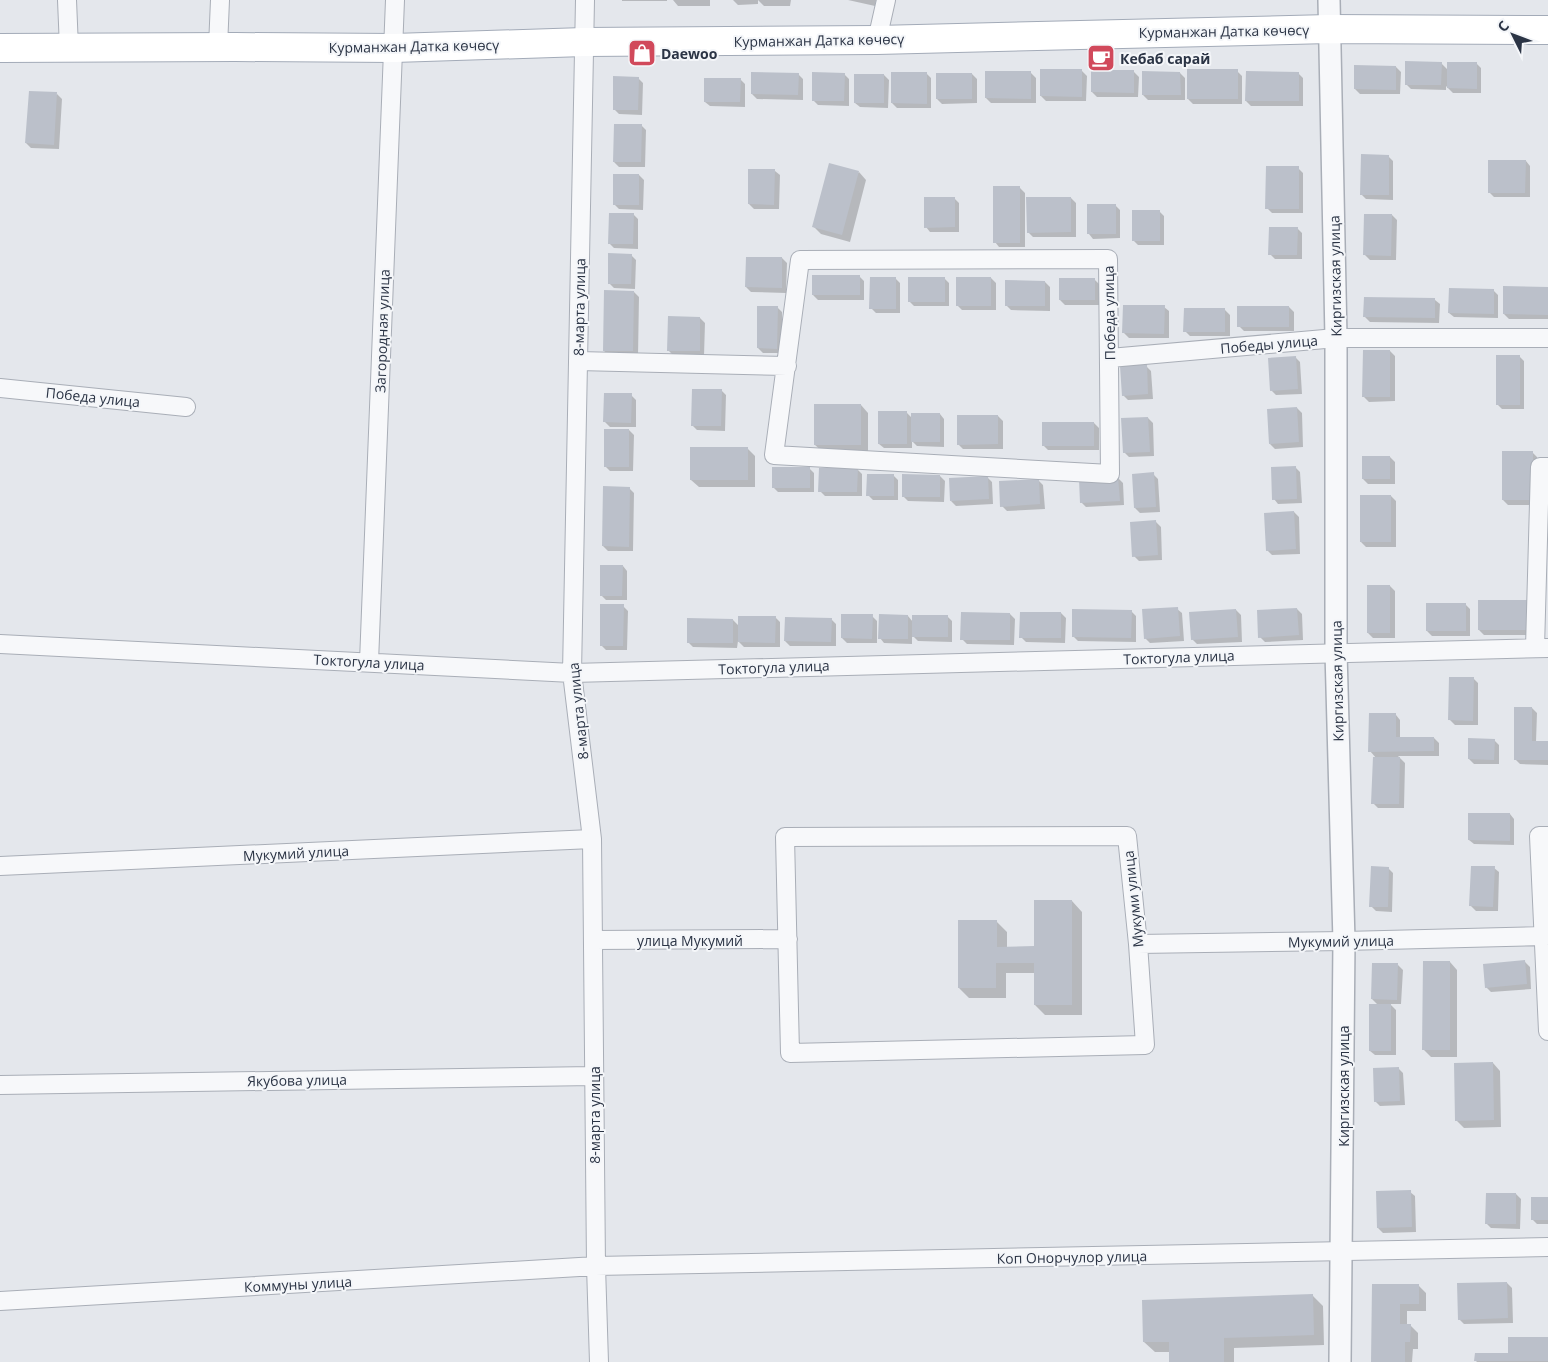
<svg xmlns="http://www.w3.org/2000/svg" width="1548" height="1362" font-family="'Open Sans',sans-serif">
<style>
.shadow{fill:#0003}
.building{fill:#bbc0ca}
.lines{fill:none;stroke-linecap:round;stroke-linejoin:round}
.minor-casing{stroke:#a9aeb7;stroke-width:20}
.tertiary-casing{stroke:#a9aeb7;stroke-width:24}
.primary-casing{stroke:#a3abb8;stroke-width:30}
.minor{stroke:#f7f8fa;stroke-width:18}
.tertiary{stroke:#f7f8fa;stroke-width:21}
.primary{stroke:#fff;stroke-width:28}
.labels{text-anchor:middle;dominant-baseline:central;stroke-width:4;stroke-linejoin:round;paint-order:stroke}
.street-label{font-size:14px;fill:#2b3445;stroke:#f4f6f9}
.poi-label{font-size:14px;font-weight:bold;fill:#2b3445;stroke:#f4f6f9;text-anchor:start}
</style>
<rect width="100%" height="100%" fill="#e4e7ec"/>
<!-- shadow -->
<path class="shadow" d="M622 0H667V1H622Z
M673 0H710V6H678Z
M733 0H791L790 6H764L758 0V4L738 5Z
M848 0H876L875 6Z
M1441 63 1448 70 1476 63 1481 68V93H1453L1446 86V90L1411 89 1406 84Z
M1396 67 1401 72 1400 94H1360L1355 89Z
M1082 71 1087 76 1086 101H1046L1041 96Z
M1237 71 1242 76V104H1193L1188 99Z
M1134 72 1139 77 1138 97H1097L1092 92Z
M926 73 931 78V108H897L892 103Z
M1031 73 1036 78V103H991L986 98Z
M1180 73 1185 78V100H1148L1143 95Z
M1298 73 1303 78V106H1251L1246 101Z
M798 74 803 79V100L757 99 752 94Z
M844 74 849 79V106L818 105 813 100Z
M972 74 977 79V103L942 104 937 99Z
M884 75 889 80 888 108 860 107 855 103Z
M638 78 643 83 642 115 619 114 614 109Z
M740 79 745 84V107L710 106 705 102Z
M57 94 62 99 59 149 31 148 26 143Z
M641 125 646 130 645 167H619L614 162Z
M1388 156 1393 161V200L1366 199 1361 194Z
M1526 161 1530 166V197H1494L1489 192Z
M1298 168 1303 173V213H1272L1267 208Z
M775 171 780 175 779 209H754L749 204Z
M859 172 866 180 850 242 821 234 813 226Z
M639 175 644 180 643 210 619 209 614 204Z
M1020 188 1025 193V247H999L995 242Z
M954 198 959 203V232H930L926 227Z
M1071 198 1076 203V237H1033L1028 232Z
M1115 205 1120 210V238L1093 239 1089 234Z
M1159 211 1164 216V245H1138L1133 240Z
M633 214 638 219V249L614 248 609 243Z
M1392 215 1397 220 1396 260H1370L1365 255Z
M1297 228 1302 233V259H1275L1270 254Z
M631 255 636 260 635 289 614 288 609 283Z
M782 258 787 263 786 293 751 292 746 287Z
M859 276 864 281V300H818L813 295Z
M895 278 900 283V313H876L871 308Z
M944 278 949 283V306H914L909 301Z
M991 278 996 283V310H962L957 305Z
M1094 279 1099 284V305H1065L1060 300Z
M1045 282 1050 287V311L1011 310 1006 305Z
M1548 288V319H1509L1504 314Z
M1493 290 1498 295V318L1454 317 1449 313Z
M634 292 639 297 638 356 609 355 604 351Z
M1435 300 1440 304 1439 323 1370 322 1365 317Z
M777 307 782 312V353H763L758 348Z
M1164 307 1169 311V338H1129L1124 333Z
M1289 307 1294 312V331H1244L1239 326Z
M1225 310 1230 315V336H1190L1185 331Z
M700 318 705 323 704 356 673 355 668 350Z
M1390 351 1395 356V401L1369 402 1364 397Z
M1519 356 1524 361V409H1502L1497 404Z
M1296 358 1300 362 1302 394 1276 395 1271 390Z
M1146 366 1151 371 1153 399 1128 400 1123 395Z
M721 390 726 395 725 431 697 430 692 425Z
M631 395 636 400V427H610L605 422Z
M861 405 868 413V452H823L815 445Z
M1297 408 1302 413 1303 447 1275 449 1270 444Z
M907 413 912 418 940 414 944 419V447L917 446 912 441V448H884L879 444Z
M998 416 1003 421V449H963L958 444Z
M1148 418 1153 423 1154 456 1129 457 1124 452Z
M1094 423 1099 428V450H1048L1043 445Z
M629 430 634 435 633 471H610L605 466Z
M747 448 755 456V487H699L691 480Z
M1532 452 1537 457V505H1508L1503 500Z
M1390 457 1395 462V484H1368L1363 479Z
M1295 467 1300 472 1302 503 1278 504 1274 499Z
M809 468 814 473V492H778L773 487Z
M857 469 862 474V496H825L820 491Z
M1153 474 1158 479 1160 512 1140 513 1135 508Z
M893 475 898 480V500H873L868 495Z
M940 476 945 481 944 502 908 501 903 496Z
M987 477 992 482 993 504 956 506 951 501Z
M1118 478 1123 483 1124 505 1086 507 1081 502Z
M1038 480 1043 485 1045 509 1007 511 1002 506Z
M629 488 634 493 633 551H608L603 546Z
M1391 496 1396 501V547H1366L1361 542Z
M1294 512 1299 517 1300 554 1272 555 1267 550Z
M1156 522 1161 527 1162 560 1139 561 1134 556Z
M623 566 627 571V600H606L601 595Z
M1390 586 1395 591V638H1373L1368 633Z
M1527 602 1532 635H1484L1479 630Z
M1465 604 1470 609V636H1432L1427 631Z
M623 606 628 611 627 650H606L601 645Z
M1177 609 1182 613 1184 641 1150 643 1145 638Z
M1297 609 1302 614 1303 640 1265 642 1260 637Z
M1236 610 1241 615 1242 642 1197 644 1192 639Z
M1131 611 1136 616V642L1078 641 1073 636Z
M1061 613 1066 618 1065 643 1026 642 1021 637Z
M1010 614 1015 619 1014 645 967 644 962 639Z
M872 616 877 621V643H847L842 638Z
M908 616 913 622 947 616 952 621V642L918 641 912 635V644L884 643 880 638Z
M775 617 780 622V647H744L738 641 737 648 693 647 688 642 733 620 739 626Z
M831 619 836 624V646H790L785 641Z
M1473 678 1478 683V725H1455L1450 720Z
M1532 708 1537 713 1536 742H1548V765L1520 764 1515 759Z
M1396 715 1400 720V738H1434L1439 743V756H1398L1405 763 1404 808H1378L1373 803 1376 758 1370 751Z
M1494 740 1499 745V764H1474L1469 759Z
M1510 814 1514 819V845L1474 844 1469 840Z
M1388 868 1393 873 1392 912 1376 911 1371 906Z
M1494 868 1499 872 1498 911H1476L1471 906Z
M1072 901 1082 912V1015H1045L1035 1005V973H1006V998H969L959 988 996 921 1007 932V948H1035Z
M1450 962 1457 970V1057H1431L1423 1049Z
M1525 962 1530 967 1531 989 1491 992 1486 987Z
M1398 965 1403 970 1401 1004H1390L1396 1010V1055H1375L1370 1051 1378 1005 1372 999Z
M1493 1063 1500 1071 1501 1127 1464 1128 1456 1120Z
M1398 1068 1403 1073 1405 1105 1380 1106 1375 1101Z
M1410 1192 1415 1196 1416 1232 1383 1233 1378 1228Z
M1516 1194 1521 1199 1520 1229 1491 1228 1486 1223Z
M1548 1198V1224H1537L1532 1219Z
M1507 1283 1512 1288 1513 1323 1464 1324 1459 1319Z
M1374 1285 1419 1286 1426 1293V1311H1407V1325H1410L1418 1333V1349H1413L1412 1362H1373Z
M1313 1296 1323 1306 1324 1345 1234 1348V1362H1171L1170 1352H1155L1144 1342Z
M1548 1338V1362H1477L1476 1361 1509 1354Z"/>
<!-- building -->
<path class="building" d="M1405 61 1442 62 1441 85H1405Z
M1447 62H1477V89L1447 88Z
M1354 65 1396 66V90L1354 89Z
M1040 69H1082V97L1040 96Z
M1187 69H1238V99H1187Z
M1091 70H1134V93L1091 92Z
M985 71H1031V99L985 98Z
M1142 71 1180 72 1181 95H1142Z
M1246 71 1299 72V101H1245Z
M751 72 799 73 798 95 751 94Z
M812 72 845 73 844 101H812Z
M891 72H927V104L891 103Z
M936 73H972V99H936Z
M854 74H884V103H854Z
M613 76 639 77 638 110H613Z
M704 78H741L740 102H704Z
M29 91 57 92 54 145 25 143Z
M614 124H642L641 162H613Z
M1361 154 1389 155V195H1360Z
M1488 160H1526L1525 193H1488Z
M829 163 859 171 842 235 812 227Z
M1266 166H1299V209H1265Z
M748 169H775L774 205 748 204Z
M613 174H639V205H613Z
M993 186H1020V243H993Z
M924 197H955V227L924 228Z
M1026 197H1071V232L1027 233Z
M1087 204H1116V234H1087Z
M1132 210H1160V241H1132Z
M609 213H634L633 244H608Z
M1364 214H1392L1391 256 1363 255Z
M1269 227H1298L1297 255H1268Z
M608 253 632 254 631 284H608Z
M746 257H782V288L745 287Z
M812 275H860V295H812Z
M870 277H896V309H869Z
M908 277H945V302H908Z
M956 277H991V306H956Z
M1059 278H1095V300H1059Z
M1005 280 1045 281V306H1005Z
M1503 286 1548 287V315L1503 314Z
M1449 288 1494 289V314L1448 313Z
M604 290 634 291 633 351H603Z
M1364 297 1435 298V318L1363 317Z
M1123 305H1165L1164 334 1122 333Z
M757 306H778L777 349 757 348Z
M1237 306H1289V327H1237Z
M1184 308H1225V332H1183Z
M668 316 700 317V351H667Z
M1363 350H1390V397H1362Z
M1496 355H1520V405H1496Z
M1296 356 1298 389 1270 391 1268 358Z
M1147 364 1148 394 1122 396 1120 366Z
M692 389H722L721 426H691Z
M604 393H632L631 423 603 422Z
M814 404H861V445H814Z
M1297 407 1299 442 1269 444 1267 409Z
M878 411H907V444H878Z
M911 413H940V442H911Z
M957 415H998V444L957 445Z
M1148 417 1150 452 1123 453 1121 418Z
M1042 422H1094V446H1042Z
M604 429H629V467H604Z
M690 447H748V480H690Z
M1502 451H1533V500H1502Z
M1362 456H1390V479H1362Z
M1296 466 1297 499 1272 500 1271 467Z
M772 467H810V488H772Z
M819 468H858L857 492H818Z
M1154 472 1156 507 1134 508 1132 474Z
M867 474H894V496H866Z
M902 474 940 475V497H902Z
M988 476 989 499 950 501 949 478Z
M1118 477 1120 501 1080 503 1079 479Z
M1039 479 1040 504 1000 507 999 481Z
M603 486 630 487 629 547 602 546Z
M1360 495H1391V542H1360Z
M1294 511 1296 549 1266 551 1264 513Z
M1156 520 1158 555 1132 557 1130 522Z
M600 565H623L622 596H600Z
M1367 585H1390V633H1367Z
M1478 600H1528V630H1478Z
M1426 603H1466V631H1426Z
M600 604H624L623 646H600Z
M1178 607 1180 636 1144 639 1142 609Z
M1297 608 1299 635 1258 638 1257 610Z
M1072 609 1132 610 1131 638 1072 637Z
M1236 609 1238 637 1191 640 1189 612Z
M961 612 1010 613V640H960Z
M1020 612H1061V638H1019Z
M841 614H873L872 639 841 638Z
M879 614 908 615V639H878Z
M912 615H948V637H912Z
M738 616H776L775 643 738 642Z
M785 617 832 618 831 642 784 641Z
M687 618 733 619V643H687Z
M1449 677H1474L1473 721 1448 720Z
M1514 707H1532V741H1548V760H1514Z
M1369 713H1396V737H1434V751L1368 752Z
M1468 738 1495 739 1494 760 1468 759Z
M1373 757H1400L1399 804H1371Z
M1468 813H1510V841L1468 840Z
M1371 866 1389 867 1388 907H1369Z
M1471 866H1495L1493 907 1469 906Z
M1034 900H1072V1005H1034V963H996V988H958V920H997V947L1034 946Z
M1525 960 1527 984 1485 988 1483 964Z
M1423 961H1450V1050H1422Z
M1372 963H1398L1397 1000 1371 999Z
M1369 1004H1391V1051H1369Z
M1493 1062 1494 1120 1455 1121 1454 1063Z
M1399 1067 1400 1101 1374 1102 1373 1068Z
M1411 1190 1412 1227 1377 1228 1376 1191Z
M1486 1193H1516V1224H1485Z
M1531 1197H1548V1220H1531Z
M1507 1282 1508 1318 1458 1320 1457 1283Z
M1372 1284H1419V1304H1400V1324H1411L1410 1342H1405V1362H1371Z
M1313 1294 1314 1335 1224 1338V1362H1169V1342H1143L1142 1300Z
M1508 1337H1548V1361H1474L1475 1353H1508Z"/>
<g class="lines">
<defs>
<path id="minor" d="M67 0 69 48
M585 0 572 673 592 839 596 1266 599 1362
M877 40 886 0
M218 47 220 0
M1108 259 1110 474 774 455 800 260Z
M1110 358 1336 338H1548
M578 361 787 366
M0 388 186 407
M0 644 572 673 1548 648
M1535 648 1540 467H1548
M369 662 395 0
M1127 836 1138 944 1145 1045 790 1053 785 837Z
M1548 836H1539L1548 1031
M0 866 592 839
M593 940 788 939
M1138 944 1344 941 1544 936
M0 1085 594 1076
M0 1301 596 1266 1548 1247"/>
<path id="tertiary" d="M1329 0 1336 338V652L1344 941 1340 1362"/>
<path id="primary" d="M0 48 235 47 394 48 584 42 877 40 1329 29 1548 30"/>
</defs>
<!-- minor casing -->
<use href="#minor" class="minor-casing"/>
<!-- tertiary casing -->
<use href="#tertiary" class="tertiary-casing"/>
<!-- primary casing -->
<use href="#primary" class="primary-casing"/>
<!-- minor -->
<use href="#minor" class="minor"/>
<!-- tertiary -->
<use href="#tertiary" class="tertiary"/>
<!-- primary -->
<use href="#primary" class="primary"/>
</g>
<!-- icons -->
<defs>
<symbol id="shop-square" viewBox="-11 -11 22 22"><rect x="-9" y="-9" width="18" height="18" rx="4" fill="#d1495b" stroke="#f4f6f9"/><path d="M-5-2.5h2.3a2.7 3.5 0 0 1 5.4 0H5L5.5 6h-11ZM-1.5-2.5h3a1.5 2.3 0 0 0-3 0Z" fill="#fff"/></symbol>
<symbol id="cafe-square" viewBox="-11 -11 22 22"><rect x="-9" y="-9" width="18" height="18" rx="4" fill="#d1495b" stroke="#f4f6f9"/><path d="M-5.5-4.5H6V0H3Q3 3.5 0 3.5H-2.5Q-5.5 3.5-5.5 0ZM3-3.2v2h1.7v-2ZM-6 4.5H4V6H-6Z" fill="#fff"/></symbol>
</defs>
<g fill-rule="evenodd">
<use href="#shop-square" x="626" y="37" width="32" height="32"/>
<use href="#cafe-square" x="1085" y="42" width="32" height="32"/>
</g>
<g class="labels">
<!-- street labels -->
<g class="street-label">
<text transform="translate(1224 31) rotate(-1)">Курманжан Датка көчөсү</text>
<text transform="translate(819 40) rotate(-1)">Курманжан Датка көчөсү</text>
<text transform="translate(414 46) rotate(-1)">Курманжан Датка көчөсү</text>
<text transform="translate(1335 276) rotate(-91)">Киргизская улица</text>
<text transform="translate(579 307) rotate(-89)">8-марта улица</text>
<text transform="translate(1109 313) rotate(-91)">Победа улица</text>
<text transform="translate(382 331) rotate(-88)">Загородная улица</text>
<text transform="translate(1269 344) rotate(-5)">Победы улица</text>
<text transform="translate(93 397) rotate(6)">Победа улица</text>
<text transform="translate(1179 657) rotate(-2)">Токтогула улица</text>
<text transform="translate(369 662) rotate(3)">Токтогула улица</text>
<text transform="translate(774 667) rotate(-2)">Токтогула улица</text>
<text transform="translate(1337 681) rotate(-91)">Киргизская улица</text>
<text transform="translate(578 711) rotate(-96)">8-марта улица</text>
<text transform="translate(296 853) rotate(-3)">Мукумий улица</text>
<text transform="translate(1133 899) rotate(-96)">Мукуми улица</text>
<text x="690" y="940">улица Мукумий</text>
<text transform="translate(1341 941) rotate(-1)">Мукумий улица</text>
<text transform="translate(297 1080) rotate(-1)">Якубова улица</text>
<text transform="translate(1343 1086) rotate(-90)">Киргизская улица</text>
<text transform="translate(594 1115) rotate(-90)">8-марта улица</text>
<text transform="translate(1072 1257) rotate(-1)">Коп Онорчулор улица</text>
<text transform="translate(298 1284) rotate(-3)">Коммуны улица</text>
</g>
<!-- poi labels -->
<g class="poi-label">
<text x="661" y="53">Daewoo</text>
<text x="1120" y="58">Кебаб сарай</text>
</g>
</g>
<!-- north arrow -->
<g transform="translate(1513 35) rotate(312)" stroke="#f4f6f9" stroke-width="4" paint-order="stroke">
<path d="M0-4L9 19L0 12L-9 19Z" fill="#2b3445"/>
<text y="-8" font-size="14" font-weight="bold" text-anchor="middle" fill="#2b3445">С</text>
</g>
</svg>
